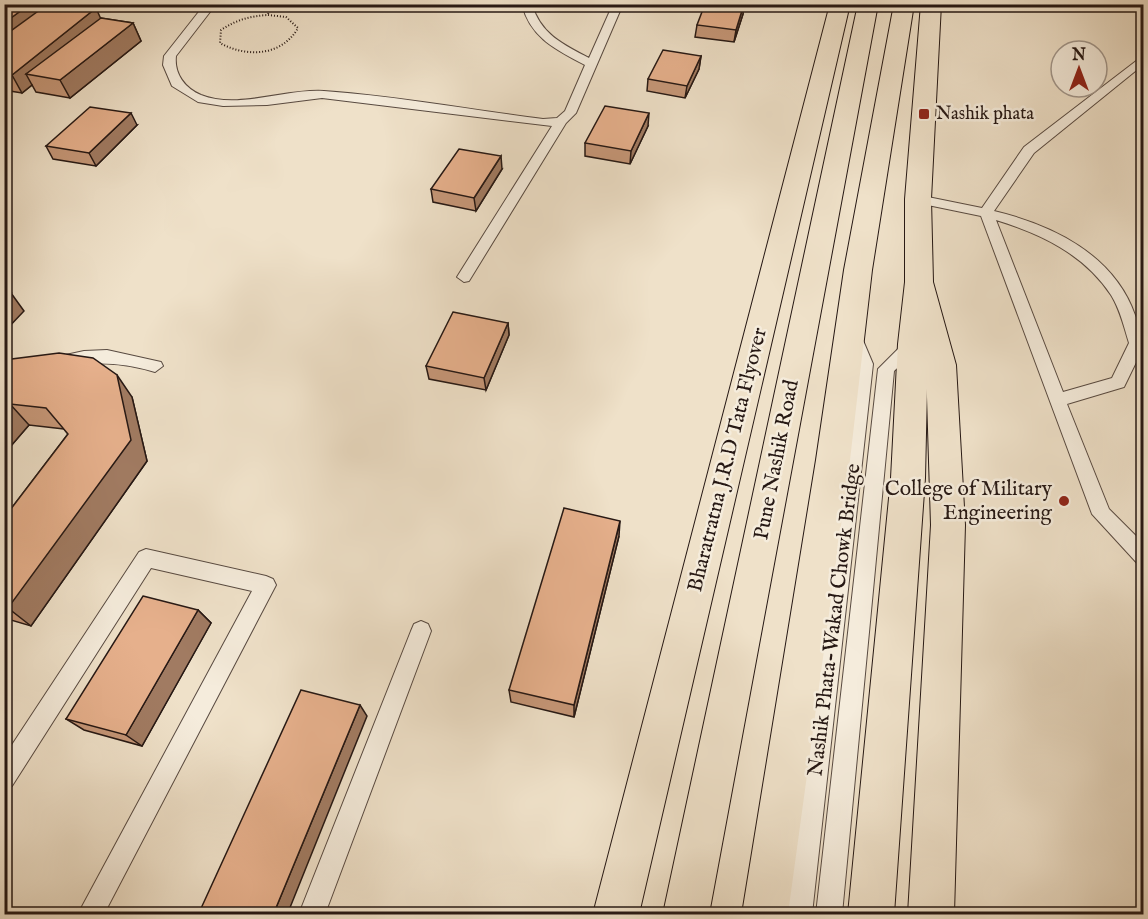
<svg xmlns="http://www.w3.org/2000/svg" width="1148" height="919" font-family="'IM FELL English',serif">
<style>
.lines{fill:none;stroke-linecap:round;stroke-linejoin:round}
.lane-casing{stroke:#584a41;stroke-width:2}
.primary-casing{stroke:#261814;stroke-width:2}
.highway-casing{stroke:#261814;stroke-width:2}
.path{stroke:#261814;stroke-width:2;stroke-dasharray:1 2;stroke-linecap:butt}
.lane{fill:#f5ecdc;fill-rule:evenodd}
.primary{fill:#efe1c9;fill-rule:evenodd}
.highway{fill:#efe1c9;fill-rule:evenodd}
.wall{fill:#c69778;stroke:#261814;stroke-width:1.5}
.shaded-wall{fill:#a17b62;stroke:#261814;stroke-width:1.5}
.building{fill:#e6b08c;stroke:#261814;stroke-width:1.5}
.poi-dot{fill:#8f2418;stroke:#f5ecdc;stroke-width:2}
.labels{text-anchor:middle;dominant-baseline:central;stroke-width:5;stroke-linejoin:round;paint-order:stroke}
.far-poi-label{font-size:18px;fill:#261814;stroke:#f5ecdc;text-anchor:start}
.street-label{font-size:21px;fill:#261814;stroke:#f5ecdc}
.poi-label{font-size:21px;fill:#261814;stroke:#f5ecdc;text-anchor:end}
</style>
<rect width="100%" height="100%" fill="#efe1c9"/>
<filter id="stains"><feTurbulence type="fractalNoise" baseFrequency=".00333" numOctaves="4"/><feColorMatrix values="0 0 0 0 .2 0 0 0 0 .09 0 0 0 0 .02 0 0 0 .5 -.17"/></filter>
<radialGradient id="worn" r=".72"><stop offset=".6" stop-color="#630" stop-opacity="0"/><stop offset="1" stop-color="#630" stop-opacity=".3"/></radialGradient>
<g class="lines">
<defs>
<path id="lane" d="M152 4H226L213 8 176 56C174 74 185 88 201 95 238 110 287 88 324 91 397 96 471 110 543 119L557 118 565 111 585 65C557 50 530 38 522 4H532C540 34 564 45 589 58L613 4H623L576 113 566 123 469 281 464 282 457 277 552 126 322 98 267 105 223 106 198 102 172 86 163 65 164 56 201 9 183 10Z
M1144 55V64L1034 153 994 211C1053 225 1114 255 1135 315 1139 326 1144 336 1144 346L1124 387 1067 404 1109 509 1144 544V565L1137 563 1092 514 981 216 918 203 911 199 918 195 982 208 1024 147ZM996 220C1041 234 1084 254 1111 295 1120 309 1124 327 1129 343L1112 378 1063 392Z
M853 329 859 331 873 364 812 914H786L857 364 845 335Z
M913 338 921 344 919 348 894 371 842 914H816L878 369 907 340Z
M107 350 161 362 163 366 155 372C121 362 92 361 58 368L50 362 52 358 84 351Z
M146 549 266 576 273 579 276 585 104 914H78L252 591 151 568 12 786 4 789V757L139 552Z
M421 621 428 624 431 631 325 914H299L411 631 414 624Z"/>
<path id="primary" d="M894 4H914L872 270 850 460 788 914H742L816 460 844 270Z
M919 273 929 275 933 282 928 344 925 478 894 914H848L891 478 898 344 905 282 909 275Z"/>
<path id="highway" d="M830 4H850L639 914H593Z
M858 4H878L709 914H663Z
M921 4H941L931 199 933 282 956 365 965 525 954 914H908L931 525 926 365 905 282V199Z"/>
</defs>
<!-- lane casing -->
<use href="#lane" class="lane-casing"/>
<!-- primary casing -->
<use href="#primary" class="primary-casing"/>
<!-- highway casing -->
<use href="#highway" class="highway-casing"/>
<!-- path -->
<path class="path" d="M268 14 273 4
M268 15 286 17 298 28C282 56 247 58 220 43L221 30C236 20 250 16 268 15Z"/>
<!-- lane -->
<use href="#lane" class="lane"/>
<!-- primary -->
<use href="#primary" class="primary"/>
<!-- highway -->
<use href="#highway" class="highway"/>
</g>
<!-- wall -->
<path class="wall" d="M4 4H39L41 9 133 23 141 41 70 98 36 92 32 85 22 93 4 90Z
M743 14 734 42 695 37 697 25Z
M701 56 699 69 685 98 647 91 648 79Z
M137 125 96 166 53 159 46 146Z
M648 126 630 164 585 156V143Z
M502 169 476 211 433 202 431 189Z
M508 323 509 335 486 390 429 379 426 366Z
M4 360 132 397 147 461 31 626 4 618V518L68 434 64 429 29 425 4 454Z
M619 536 574 717 511 702 509 690Z
M198 610 211 623 142 746 84 730 66 719Z"/>
<!-- shaded-wall -->
<path class="shaded-wall" d="M30 4H39L45 18 4 46V23Z
M744 4 743 14 734 42 736 30Z
M96 8 104 26 26 74 32 85 22 93 12 75Z
M133 23 141 41 70 98 60 80Z
M701 56 699 69 685 98 687 86Z
M131 113 137 125 96 166 89 153Z
M649 113 648 126 630 164 631 151Z
M501 156 502 169 476 211 474 198Z
M11 293 24 311 4 332V299Z
M508 323 509 335 486 390 484 378Z
M117 375 132 397 147 461 31 626 8 608Z
M10 404 29 425 4 454V409Z
M620 521 619 536 574 717V705Z
M198 610 211 623 142 746 126 735Z
M360 705 367 716 287 915H273Z"/>
<!-- building -->
<path class="building" d="M4 4H30L4 23Z
M48 4H66L96 8 12 75 4 74V36Z
M705 4H744L736 30 697 25Z
M101 18 133 23 60 80 26 74Z
M663 50 701 56 687 86 648 79Z
M605 106 649 113 631 151 585 143Z
M90 107 131 113 89 153 46 146Z
M459 149 501 156 474 198 431 189Z
M4 292 11 293 4 299Z
M453 312 508 323 484 378 426 366Z
M59 353 93 358 117 375 131 440 8 608 4 607V518L68 434 46 408 10 404 4 409V360Z
M564 508 620 521 574 705 509 690Z
M143 596 198 610 126 735 66 719Z
M301 690 360 705 273 915H198Z"/>
<!-- markers -->
<g class="poi-dot">
<rect x="918" y="108" width="12" height="12" rx="3"/>
<circle cx="1064" cy="501" r="6"/>
</g>
<g class="labels">
<!-- far-poi labels -->
<g class="far-poi-label">
<text x="936" y="114">Nashik phata</text>
</g>
<!-- street labels -->
<g class="street-label">
<text transform="translate(728 460) rotate(-76)">Bharatratna J.R.D Tata Flyover</text>
<text transform="translate(777 460) rotate(-79)">Pune Nashik Road</text>
<text transform="translate(835 620) rotate(-83)">Nashik Phata-Wakad Chowk Bridge</text>
</g>
<!-- poi labels -->
<g class="poi-label">
<text x="1052" y="489">College of Military<tspan x="1052" dy="24">Engineering</tspan></text>
</g>
</g>
<!-- margin -->
<rect width="1148" height="919" fill="none" stroke="#efe1c9" stroke-width="24"/>
<rect x="6" y="6" width="1136" height="907" fill="none" stroke="#261814" stroke-width="3"/>
<rect x="12" y="12" width="1124" height="895" fill="none" stroke="#261814" stroke-width="1.5"/>
<!-- north arrow -->
<g transform="translate(1079 69)"><circle r="28" fill="#f5ecdc" stroke="#a2978c" stroke-width="1.5"/>
<path d="M0-4.5L10 22L0 15L-10 22Z" fill="#8f2418"/>
<text y="-9" font-size="16" font-weight="bold" text-anchor="middle" fill="#261814">N</text>
</g>
<rect width="100%" height="100%" filter="url(#stains)"/>
<rect width="100%" height="100%" fill="url(#worn)"/>
</svg>
